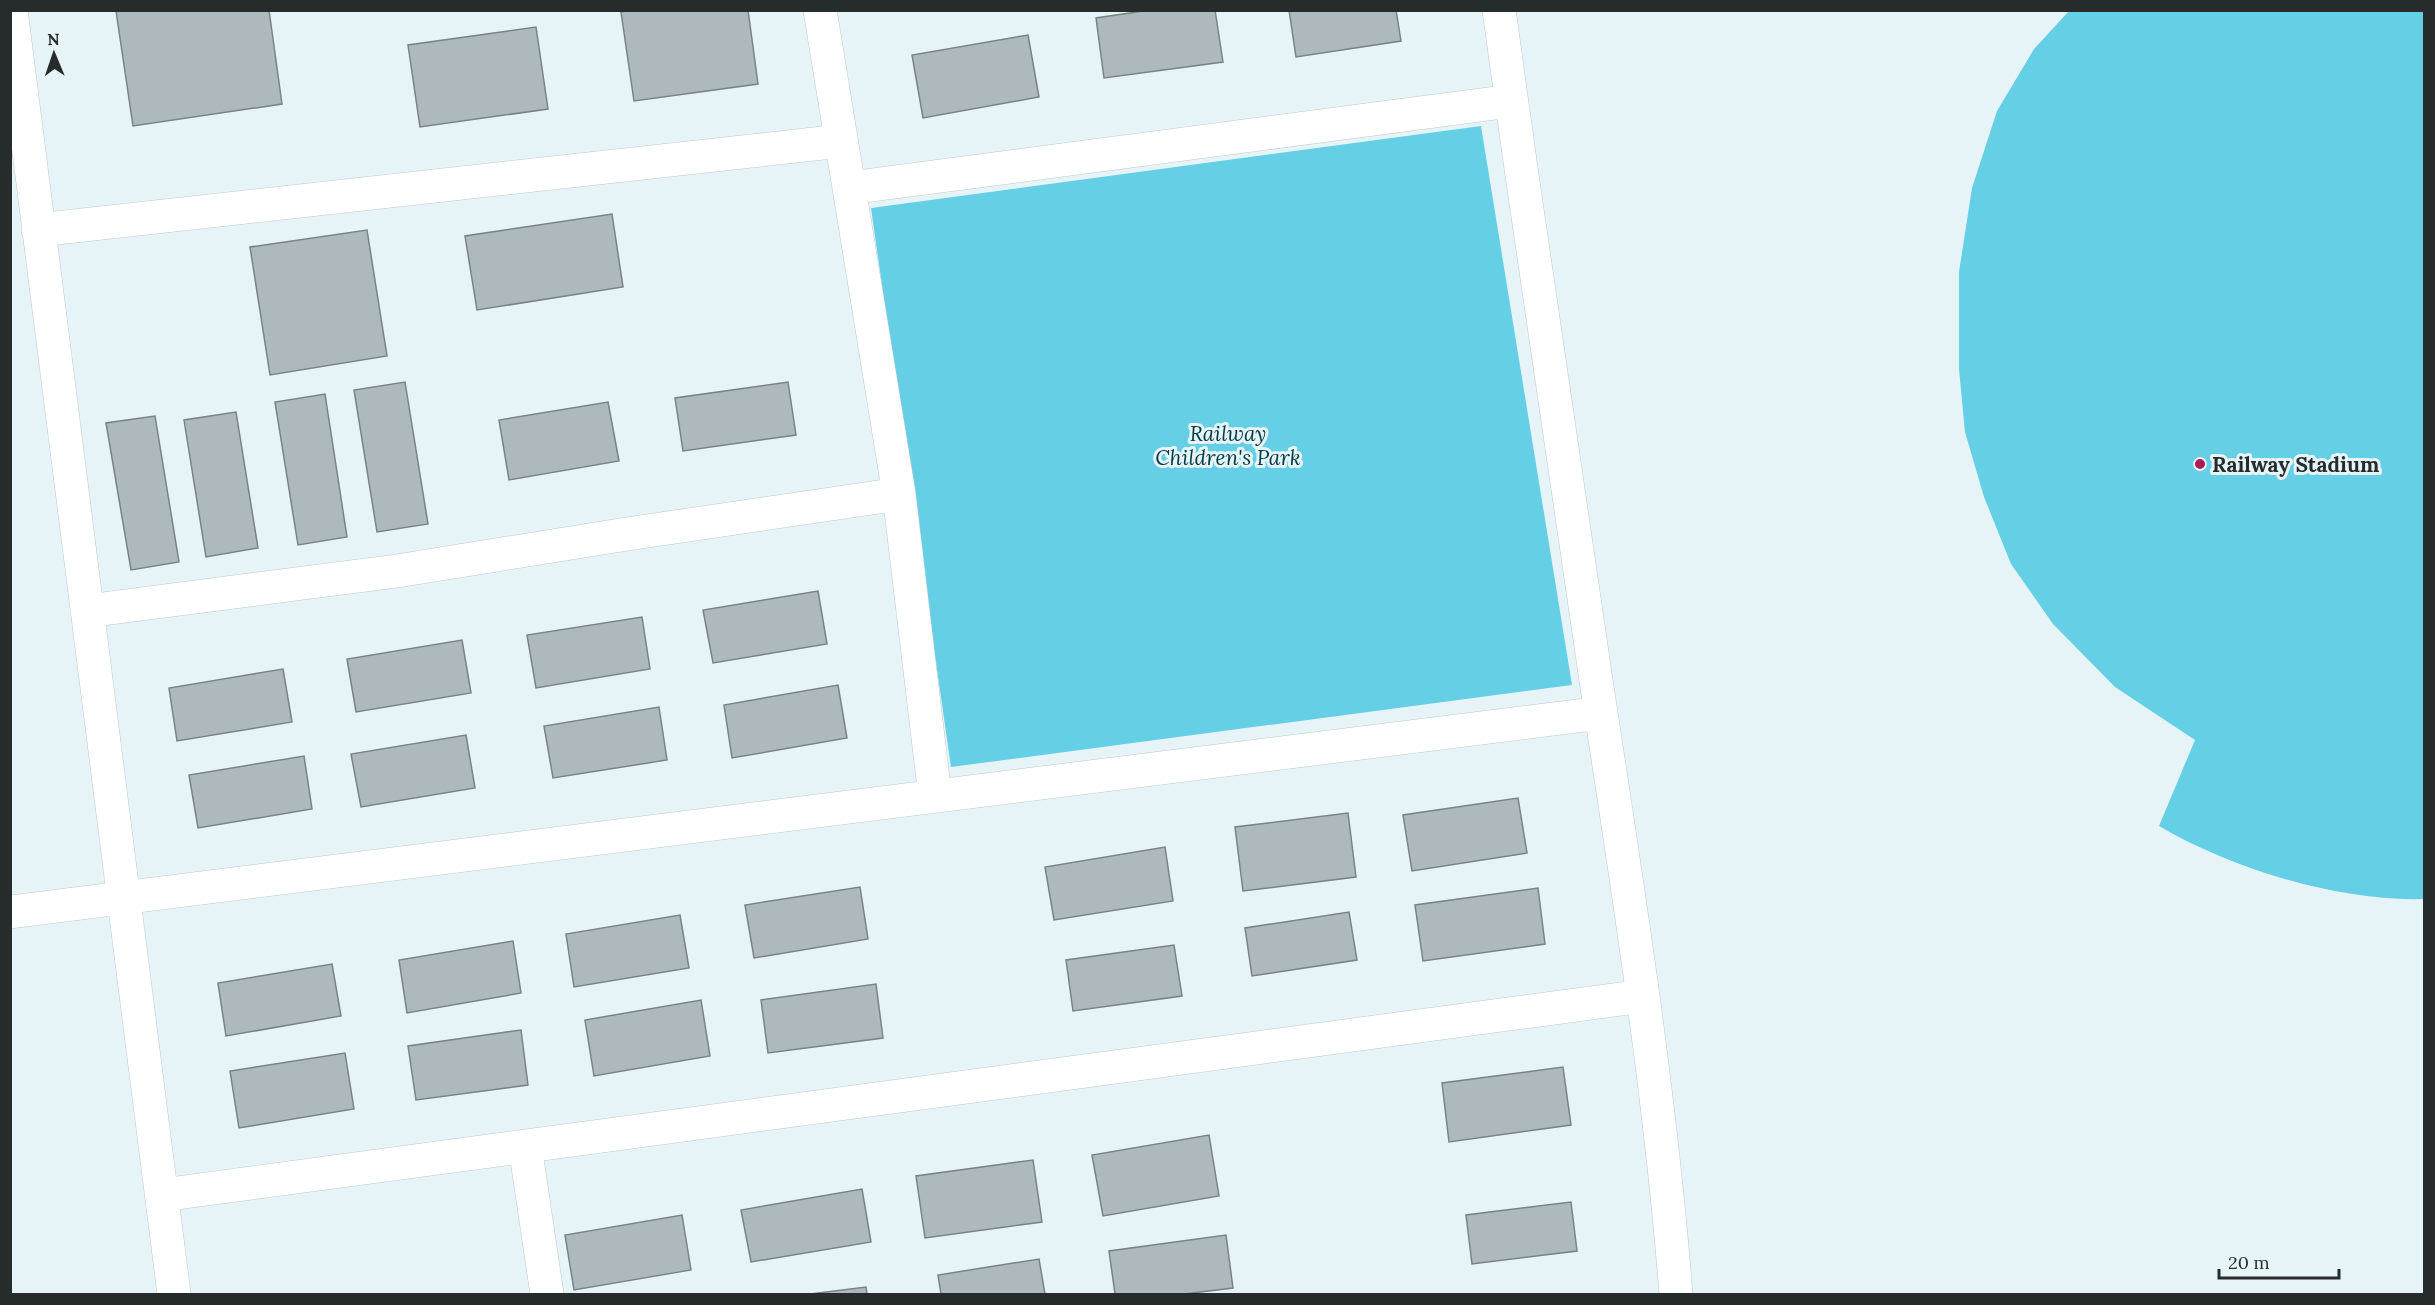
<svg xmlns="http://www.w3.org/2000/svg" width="2435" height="1305" font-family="Lora,serif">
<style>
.green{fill:#65cfe5}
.building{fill:#adb9bc;stroke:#788386;stroke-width:1.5}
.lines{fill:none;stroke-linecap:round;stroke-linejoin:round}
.minor-casing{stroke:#bdcacc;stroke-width:34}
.minor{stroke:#fff;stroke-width:33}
.poi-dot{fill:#ad1e57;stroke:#e7f4f7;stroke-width:2}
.labels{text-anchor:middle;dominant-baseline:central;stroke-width:6;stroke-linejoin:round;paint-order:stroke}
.park-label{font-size:21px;font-style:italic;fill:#003b45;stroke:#e7f4f7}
.poi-label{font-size:21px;font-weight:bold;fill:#262b2c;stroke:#e7f4f7;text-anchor:start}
</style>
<rect width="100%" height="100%" fill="#e7f4f7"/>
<!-- green -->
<path class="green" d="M2069 11H2424V899C2340 902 2232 869 2159 826L2195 740 2115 687 2053 624 2011 564 1984 497 1965 432 1959 369V272L1972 188 1997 111 2034 49Z
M1481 126 1572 685 951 767 871 208Z"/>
<!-- building -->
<path class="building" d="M269 10 282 104 133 126 116 11Z
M629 10H748L758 84 634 101 621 12Z
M1150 10H1215L1223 62 1104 78 1096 18Z
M1289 10H1396L1401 41 1296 57Z
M536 27 548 109 420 127 408 45Z
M1028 35 1039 97 923 118 912 55Z
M612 214 623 287 477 310 465 236Z
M367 230 387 356 270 375 250 247Z
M405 382 428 524 377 532 354 390Z
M788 382 796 435 683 451 675 398Z
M325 394 347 537 298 545 275 402Z
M608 402 619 461 509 480 499 420Z
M236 412 258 548 206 557 184 420Z
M155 416 179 562 131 570 106 423Z
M818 591 827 644 713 663 703 610Z
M642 617 650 669 536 688 527 635Z
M462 640 471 693 356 712 347 659Z
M283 669 292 722 177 741 169 688Z
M838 685 847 738 732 758 724 705Z
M659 707 667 760 553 778 544 726Z
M466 735 475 788 361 807 351 754Z
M304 756 312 809 198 828 189 775Z
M1518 798 1527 853 1412 871 1403 815Z
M1348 813 1356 877 1243 891 1235 827Z
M1165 847 1173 901 1054 920 1045 867Z
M860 887 868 939 754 958 745 905Z
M1538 888 1545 944 1423 961 1415 905Z
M1349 912 1357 960 1252 976 1245 928Z
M680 915 689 968 574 987 566 934Z
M513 941 521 993 407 1013 399 960Z
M1174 945 1182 996 1073 1011 1066 960Z
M332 964 341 1016 226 1036 218 983Z
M876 984 883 1038 768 1053 761 1000Z
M701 1000 710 1056 594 1076 585 1020Z
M521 1030 528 1085 416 1100 408 1046Z
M345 1053 354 1109 239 1128 230 1071Z
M1563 1067 1571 1125 1449 1142 1442 1083Z
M1209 1135 1219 1196 1103 1216 1092 1155Z
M1033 1160 1042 1222 925 1238 916 1176Z
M862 1189 871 1242 751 1262 741 1210Z
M1571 1202 1577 1251 1472 1264 1466 1215Z
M682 1215 691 1270 574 1290 565 1235Z
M1226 1235 1233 1288 1184 1294H1115L1109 1251Z
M1039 1259 1045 1294H941L938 1275Z
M866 1287 867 1294H810Z"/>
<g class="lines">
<defs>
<path id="minor" d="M11 10 174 1294
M820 10 899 494 935 796
M1499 10C1530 236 1563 462 1597 687 1628 889 1660 1091 1676 1294
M849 188 1511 101
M38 230 841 141
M87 611 397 571 627 534 899 494
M10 912 1601 713
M525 1146 547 1294
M162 1195 1643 996"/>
</defs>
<!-- minor casing -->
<use href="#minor" class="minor-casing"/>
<!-- minor -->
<use href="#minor" class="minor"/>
</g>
<!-- markers -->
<circle class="poi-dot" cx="2200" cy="464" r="6"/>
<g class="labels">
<!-- park labels -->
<g class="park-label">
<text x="1228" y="433">Railway<tspan x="1228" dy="24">Children's Park</tspan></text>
</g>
<!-- poi labels -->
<g class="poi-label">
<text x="2212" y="464">Railway Stadium</text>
</g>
</g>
<!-- border -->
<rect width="2435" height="1305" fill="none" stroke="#262b2c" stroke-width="24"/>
<!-- north arrow -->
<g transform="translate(54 54) rotate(358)" stroke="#e7f4f7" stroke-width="4.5" paint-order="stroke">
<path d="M0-4.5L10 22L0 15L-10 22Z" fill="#262b2c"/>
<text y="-9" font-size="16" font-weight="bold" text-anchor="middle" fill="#262b2c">N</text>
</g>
<!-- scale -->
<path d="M2219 1269v9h120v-9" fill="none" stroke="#262b2c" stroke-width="3"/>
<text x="2228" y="1269" font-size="18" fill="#262b2c" stroke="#e7f4f7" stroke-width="4.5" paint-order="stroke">20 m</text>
</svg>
